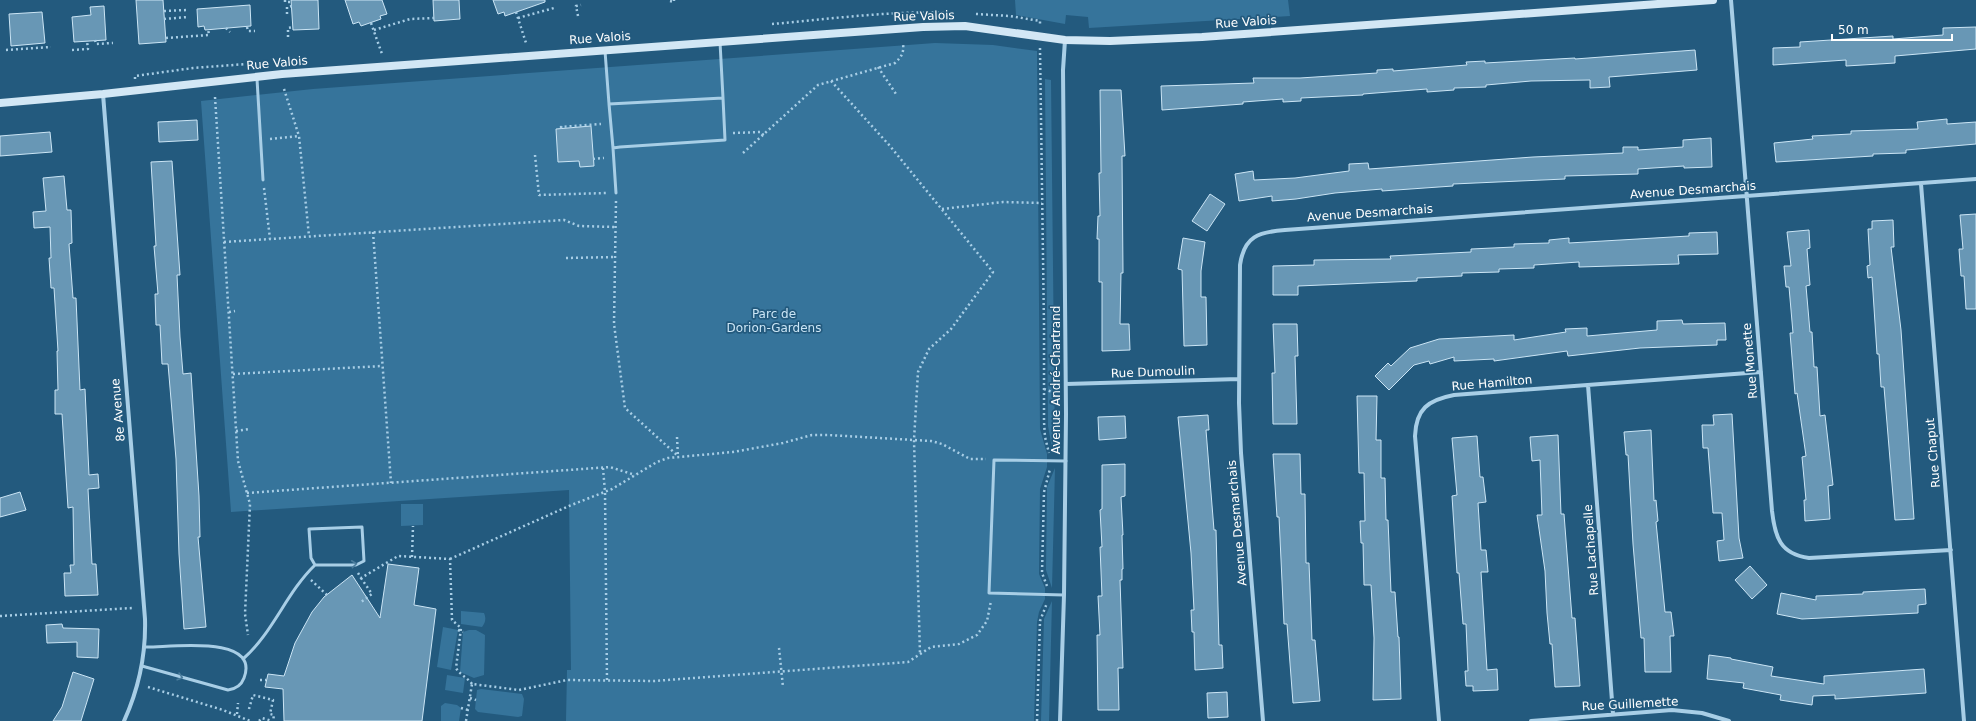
<svg xmlns="http://www.w3.org/2000/svg" width="1976" height="721" font-family="'DejaVu Sans',sans-serif">
<style>
.green{fill:#36749b}
.building{fill:#6897b5;stroke:#cbe5f5}
.lines{fill:none;stroke-linecap:round;stroke-linejoin:round}
.path{stroke:#a8cee6;stroke-width:2.5;stroke-dasharray:2 3;stroke-linecap:butt}
.lane{stroke:#a8cee6;stroke-width:3}
.street{stroke:#a8cee6;stroke-width:4}
.secondary{stroke:#d2e7f5;stroke-width:8}
.oneway{stroke:#4b7d9d}
.labels{text-anchor:middle;dominant-baseline:central;stroke-width:3.5;stroke-linejoin:round;paint-order:stroke}
.street-label{font-size:12px;fill:#fff;stroke:#235a7e}
.park-label{font-size:12px;fill:#cbe5f5;stroke:#235a7e}
</style>
<rect width="100%" height="100%" fill="#235a7e"/>
<!-- green -->
<path class="green" d="M1015 0H1288L1290 16 1089 28 1088 17 1066 15 1065 24 1016 15Z
M935 43 993 45 1037 51 1040 429 1047 454V467L1040 489 1039 574 1045 588V599L1039 612 1037 622 1034 721H566L567 670H571L569 490 231 512 201 101 313 89Z
M1045 79 1051 80 1055 453 1052 448 1048 426Z
M1055 468 1052 588 1046 570 1047 487Z
M401 504H423V525L401 526Z
M1052 601 1049 721H1041L1044 619Z
M461 611 484 613C486 618 486 622 482 627L461 624Z
M443 627 458 630 451 670 437 667Z
M469 630H476L485 635 484 675 474 678 460 672 463 632Z
M447 675 465 678 463 693 445 690Z
M481 689 522 694 524 699 522 716 518 717 478 712 475 709 477 690Z
M445 703 457 705 461 708 459 721H441V706Z"/>
<!-- building -->
<path class="building" d="M136 0H163L166 42 139 44Z
M291 0H318L319 29 293 30Z
M345 0H382L387 14 380 16 381 19 361 26 359 22 353 24Z
M433 0H459L460 19 434 21Z
M493 0H545V2L505 16 504 12 498 14Z
M250 5 251 26 205 30 204 26 198 27 197 9Z
M104 6 106 40 74 42 72 17 91 15 90 7Z
M42 12 45 43 11 46 9 14Z
M1976 27V49L1895 56V63L1879 64 1846 66V60L1773 65V48L1800 47V42L1893 36V39L1943 35V28Z
M1695 50 1697 70 1609 77 1610 87 1590 88V80L1531 81 1486 85V87L1454 88V90L1427 92V89L1363 94V95L1301 98V101L1283 102V99L1243 102V104L1162 110 1161 86 1254 83 1253 78H1300L1377 73V70L1393 69V71L1467 65 1466 62 1485 61V63L1575 58V59Z
M1100 90H1121L1125 156H1122L1123 273H1121L1120 324H1129L1130 350 1102 351V282H1099V239H1097L1098 216H1100L1099 173H1101Z
M1947 119V124L1976 122V144L1906 150V153L1873 154V156L1776 162 1774 143 1813 139 1812 136 1851 134V131L1918 129 1917 122Z
M197 120 198 140 159 142 158 122Z
M591 126 594 166 580 167 579 161 558 162 556 129Z
M50 132 52 152 0 156V136Z
M1711 138 1712 167 1684 168V166L1638 169V174L1565 176V179L1453 184V186L1382 191V189L1335 193 1296 199 1272 201V196L1239 201 1235 174 1253 171 1254 180 1295 178 1349 171V164L1368 163 1369 169 1533 157 1623 153V147H1638V150L1683 147V140Z
M172 161 180 275H177L180 337 183 374 191 373 199 496 200 537H198L206 627 184 629 179 554 176 459 168 364H162L160 325H156L155 294H158L154 246H156L151 162Z
M64 176 67 210H71L72 243 69 244 73 298H76L80 390 85 389 89 475 98 474 99 488 88 489 92 564H96L98 595 65 596 64 573H71L70 565H74L73 507 68 508 62 414H55V390H58L57 351H58L54 288H51L49 258H51L50 227 34 228 33 212 46 211 43 178Z
M1210 194 1225 204 1207 231 1192 221Z
M1976 214V309H1966L1964 276H1961L1959 249H1963L1960 215Z
M1893 220 1894 247H1891L1901 330 1914 519 1895 520 1884 387H1881L1879 354H1877L1872 277 1868 278 1867 266 1870 265 1868 229H1872V221Z
M1809 230 1810 248 1807 249 1810 285 1806 286 1810 332H1812L1814 367H1817L1820 416 1825 415 1833 485 1828 486 1830 519 1805 521 1804 500H1806L1802 457 1806 456 1797 393 1795 394 1790 333H1793L1789 287H1786L1784 266H1791L1787 232Z
M1717 232 1718 254 1678 255 1679 264 1579 267V262L1534 265V268L1499 269V272L1462 273V276L1417 278V281L1298 286V295H1273V266L1314 265V260L1391 259 1390 256 1471 252V249L1514 247V244L1549 243V240L1569 238V243L1689 236V233Z
M1183 238 1205 242 1201 271V297H1206L1207 345 1184 346 1182 270 1178 269Z
M1682 320 1683 324 1725 323 1726 340H1717V345L1640 348 1568 356 1567 351 1494 361V359L1454 361V357L1430 364 1429 361 1414 365 1389 390 1375 376 1388 363 1391 366 1410 348 1439 339 1514 335V340L1566 332 1565 329 1587 328V336L1657 330V321Z
M1273 324H1297L1298 356H1295L1297 424H1273L1272 373H1275Z
M1357 396H1377L1376 440H1381V478H1385L1386 520H1388L1391 592H1395L1398 637H1399L1401 699 1373 700 1374 638 1371 585H1364L1363 543H1361L1360 521H1365L1364 473H1359Z
M1732 414 1739 538 1743 558 1719 561 1717 541 1724 540 1722 513H1713L1708 448H1703L1702 425H1714L1713 415Z
M1208 415 1209 430H1206L1214 530H1216L1219 645H1222L1223 668 1195 670 1194 632H1192L1191 610H1194L1191 553 1178 417Z
M1125 416 1126 438 1099 440 1098 417Z
M1651 430 1654 501 1656 500 1658 521 1656 522 1665 612H1671L1674 636H1670L1671 672H1645L1644 638H1641L1633 544 1628 455H1626L1624 432Z
M1558 435 1561 514H1564L1572 618H1575L1580 686 1555 687 1552 644H1550L1547 613 1545 571 1537 515H1542L1540 460 1532 461 1530 437Z
M1477 436 1480 477H1483L1486 502 1478 503 1481 550H1486L1488 572H1481L1487 670 1497 669 1498 690 1473 691V686H1466L1465 671H1468L1466 624H1463L1459 573H1457L1452 496 1457 495 1452 438Z
M1273 454H1300L1301 494H1305L1306 563H1309L1312 640H1315L1320 701 1293 703 1287 624H1284L1279 517H1277Z
M1125 464V496L1121 497 1123 535H1122L1123 569H1122V580H1120L1123 668H1118L1119 710H1098L1097 635H1100L1098 596H1102L1100 547H1102L1100 510 1102 509V465Z
M20 492 26 510 0 517V498Z
M388 564 419 568 414 605 436 609 422 721H284L283 689 265 687 268 674 284 676 295 643 312 612 324 597 352 575 380 618Z
M1750 566 1767 585 1752 599 1735 580Z
M1925 589 1926 604 1918 605V613L1802 619 1777 614 1781 593 1816 600V596L1863 594V592Z
M62 624 63 628 99 629 98 658 77 657V642L47 643 46 625Z
M1709 655 1731 658V659L1773 667 1771 676 1824 684V676L1924 669 1926 693 1835 699V695L1813 696 1812 705 1780 700 1781 695 1743 688 1744 683 1707 679Z
M73 672 94 679 81 721H53L62 707Z
M1227 692 1228 717 1208 718 1207 693Z"/>
<g class="lines">
<!-- path -->
<path class="path" d="M285 0V2H291
M670 1 674 2V0
M164 11 187 10
M516 12 526 43
M287 14V7L292 6
M976 14 1010 16 1040 21V25
M578 16 576 6 581 5
M518 18 554 8
M164 19 188 17
M371 23 382 54
M772 24C831 19 894 10 953 13
M247 27 248 31H255
M226 28 230 32
M374 30 410 19 434 18
M288 37V28L293 27
M166 38 209 35 208 29
M95 40 96 44 113 43
M1040 48 1044 326V422L1045 437 1049 453
M6 50 51 47
M72 50 88 49 87 41
M878 67 896 94
M135 79V76L193 68 260 63
M831 81 890 146 993 272 951 329 929 349 918 372 914 440 920 654
M284 89 299 136
M215 97 238 461 250 504 245 614 248 635
M562 128 561 127 601 124
M733 133 761 132 764 136
M270 139 299 136 309 236
M743 153 818 85 895 63C902 56 904 53 903 43
M535 155 539 195 607 193
M593 159 604 158
M264 188 270 239
M616 201 614 324 625 408 678 456
M942 209 1003 202 1042 203
M373 232 391 483
M224 242 564 220 579 226 615 227
M566 258 615 257
M229 312 235 311
M233 374 382 366
M1044 389 1055 393 1056 392
M236 431 249 429
M677 437 678 457
M603 468 605 492 607 681
M247 493 610 467 635 475
M412 557 413 526
M450 559 569 506 612 489 657 462 668 458 733 452 783 443 812 435H828L931 441 942 444 970 459H986
M358 573 361 578 398 556 450 559 452 620 461 628 456 668C460 675 467 677 472 684
M361 578 372 594 361 602
M311 580 327 595
M1047 586 1042 573 1044 492 1050 469
M0 616 132 608
M458 630 463 632
M779 648 783 687
M260 680H266
M148 687 223 710 250 721
M470 698 476 700
M461 708 468 710
M249 709 253 695 273 700 270 714 274 715 273 721
M237 714 238 703
M259 721 262 718 272 721
M466 721 472 684 519 690 567 680 654 681 908 662 931 647 959 644 977 635 987 621 991 601
M1037 721 1040 621 1047 603"/>
<!-- lane -->
<path class="lane" d="M605 51 609 104 723 98 720 42
M257 79 263 180
M609 104 613 148 620 147 725 140 723 98
M613 148 616 193
M1064 595 989 593 994 460 1066 461
M243 659C273 633 286 593 315 565H356L364 561 362 527 309 529 311 558 315 565
M142 666 228 690C236 689 241 686 244 678 261 633 166 648 145 647"/>
<!-- street -->
<path class="street" d="M1731 0 1772 511C1775 537 1780 554 1809 558L1951 550
M103 94 145 619C146 655 139 688 124 721
M1921 184 1964 721
M1066 384 1239 379
M1588 385 1613 714
M1060 721 1064 595 1066 414 1063 70 1065 40
M1263 721 1241 453 1239 403 1240 265C1244 236 1259 232 1285 230L1976 179
M1439 721 1415 436C1416 409 1428 400 1454 395L1761 372
M1531 721 1672 710 1702 713 1729 721"/>
<!-- secondary -->
<path class="secondary" d="M0 103 103 94 282 74 923 27 965 26 1065 40 1110 41 1202 37 1713 0"/>
</g>
<!-- one-way arrows -->
<defs><path id="oneway-chevron" d="M-2-3.5L2.5 0L-2 3.5" fill="none" stroke-width="1.6" stroke-linecap="round" stroke-linejoin="round"/></defs>
<g class="oneway">
<use href="#oneway-chevron" transform="translate(354 564) rotate(-6)"/>
<use href="#oneway-chevron" transform="translate(180 677) rotate(16)"/>
</g>
<g class="labels">
<!-- street labels -->
<g class="street-label">
<text transform="translate(924 16) rotate(-2)">Rue Valois</text>
<text transform="translate(1246 22) rotate(-4)">Rue Valois</text>
<text transform="translate(600 38) rotate(-4)">Rue Valois</text>
<text transform="translate(277 63) rotate(-5)">Rue Valois</text>
<text transform="translate(1693 190) rotate(-4)">Avenue Desmarchais</text>
<text transform="translate(1370 213) rotate(-4)">Avenue Desmarchais</text>
<text transform="translate(1750 361) rotate(-95)">Rue Monette</text>
<text transform="translate(1153 372) rotate(-2)">Rue Dumoulin</text>
<text transform="translate(1056 380) rotate(-90)">Avenue André-Chartrand</text>
<text transform="translate(1492 383) rotate(-5)">Rue Hamilton</text>
<text transform="translate(118 410) rotate(-95)">8e Avenue</text>
<text transform="translate(1933 453) rotate(-95)">Rue Chaput</text>
<text transform="translate(1237 523) rotate(-95)">Avenue Desmarchais</text>
<text transform="translate(1591 550) rotate(-94)">Rue Lachapelle</text>
<text transform="translate(1630 704) rotate(-3)">Rue Guillemette</text>
</g>
<!-- park labels -->
<g class="park-label">
<text x="774" y="314">Parc de<tspan x="774" dy="14">Dorion-Gardens</tspan></text>
</g>
</g>
<!-- scale -->
<path d="M1832 34v6h120v-6" fill="none" stroke="#ffffff" stroke-width="2"/>
<text x="1838" y="34" font-size="12" fill="#ffffff" stroke="#235a7e" stroke-width="3" paint-order="stroke">50 m</text>
</svg>
